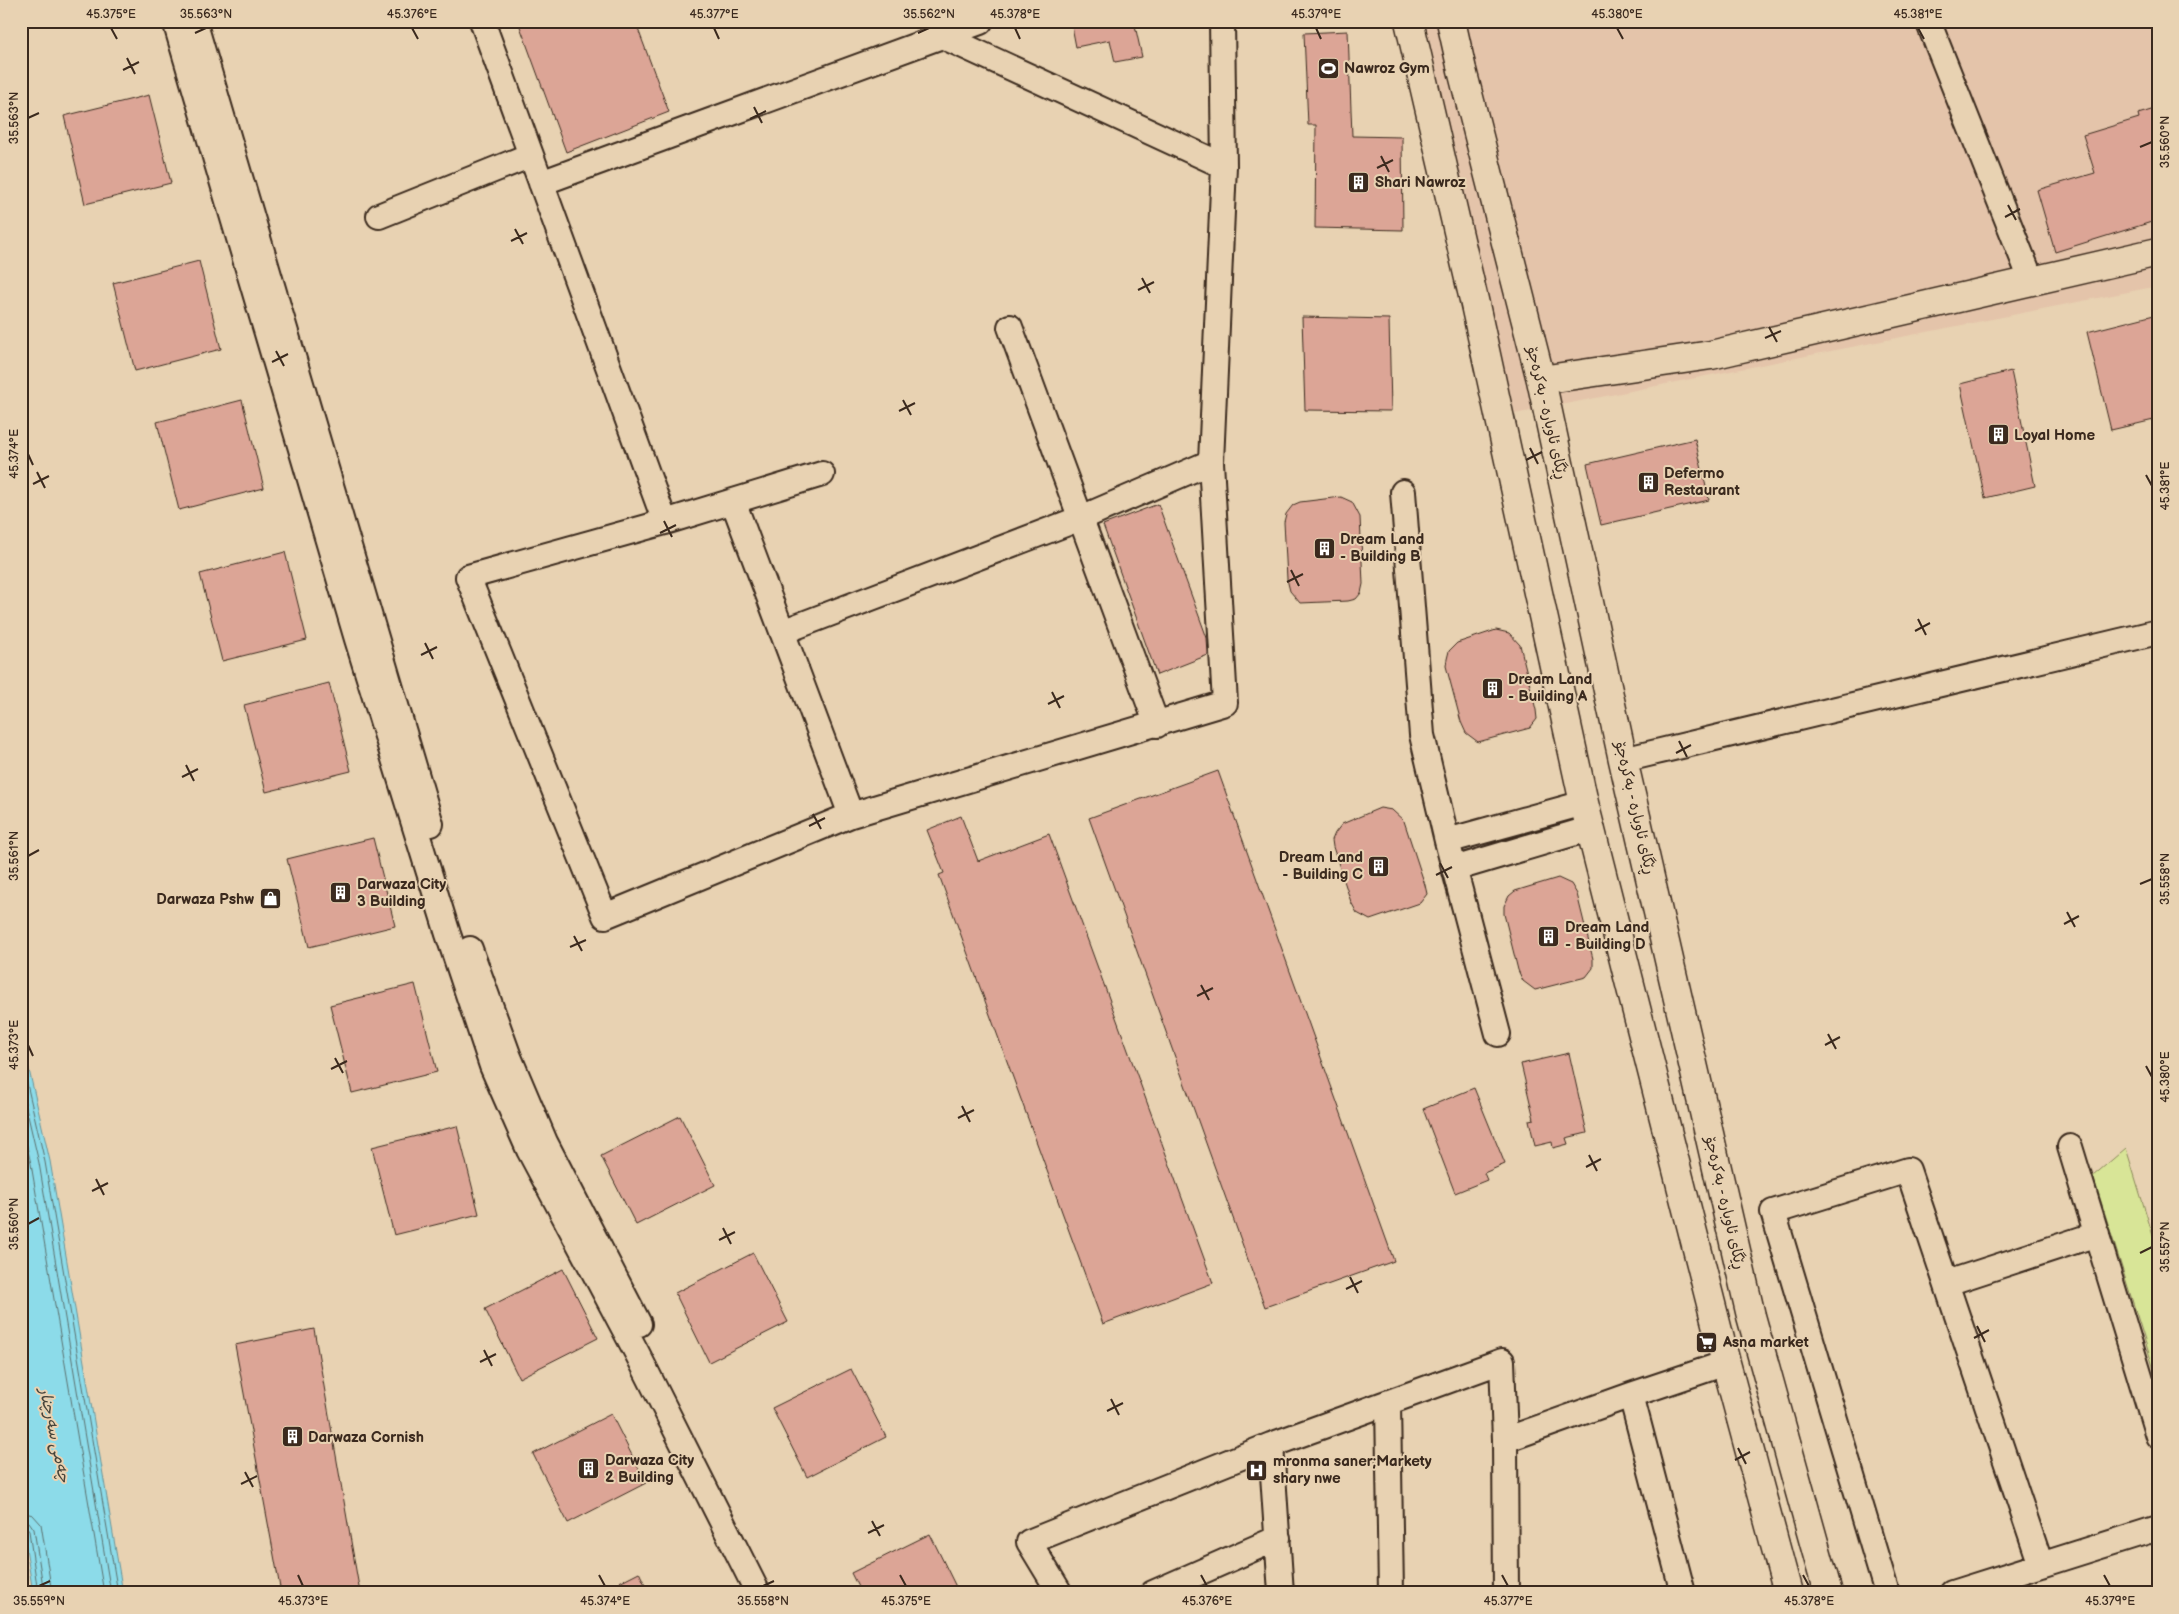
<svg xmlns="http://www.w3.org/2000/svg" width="2179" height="1614" font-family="'Balsamiq Sans','Playpen Sans Arabic',sans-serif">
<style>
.built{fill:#e4c4aa}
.green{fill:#d8e597;stroke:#8a885a}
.water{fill:#8cdbe9;stroke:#6c9498}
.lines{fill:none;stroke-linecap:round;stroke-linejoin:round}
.shore{stroke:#5b716f;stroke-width:1}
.building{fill:#dca596;stroke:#3b2a1e}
.street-casing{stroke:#3b2a1e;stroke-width:28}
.secondary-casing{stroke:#3b2a1e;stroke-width:31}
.street{stroke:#e8d2b2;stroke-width:24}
.secondary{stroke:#e8d2b2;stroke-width:28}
.ticks{fill:none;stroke:#3b2a1e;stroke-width:2}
.labels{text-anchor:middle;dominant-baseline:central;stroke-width:4;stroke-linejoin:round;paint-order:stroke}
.poi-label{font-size:15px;font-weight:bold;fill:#3b2a1e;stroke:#e8d2b2;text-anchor:start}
.street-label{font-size:15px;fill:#3b2a1e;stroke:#e8d2b2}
.water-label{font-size:16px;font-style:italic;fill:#47453c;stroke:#e8d2b2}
.neatline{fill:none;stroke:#3b2a1e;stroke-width:2}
.ticks-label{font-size:12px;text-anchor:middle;fill:#3b2a1e}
</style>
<rect width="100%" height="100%" fill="#e8d2b2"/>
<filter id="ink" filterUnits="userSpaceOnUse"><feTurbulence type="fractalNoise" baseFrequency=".02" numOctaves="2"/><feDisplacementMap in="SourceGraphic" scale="10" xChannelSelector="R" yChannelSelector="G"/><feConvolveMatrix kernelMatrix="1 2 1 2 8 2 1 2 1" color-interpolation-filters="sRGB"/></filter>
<g filter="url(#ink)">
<!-- built -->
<path class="built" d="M1425 21H2158V286L1515 414Z"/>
<!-- green -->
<path class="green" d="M2126 1148 2158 1252V1382L2093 1176Z"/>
<!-- water -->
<path class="water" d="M21 1035 50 1161 123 1593H33L21 1516Z"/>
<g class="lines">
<!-- shore -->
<path class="shore" d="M21 1058 45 1162 118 1593
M21 1086 39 1163 111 1593
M21 1120 31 1164 104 1593
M21 1512 33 1515 41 1524 52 1593
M21 1520 29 1522 34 1529 44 1593
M21 1526 26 1527 29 1531 38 1593"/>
</g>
<!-- building -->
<path class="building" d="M518 21H635L669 112 566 152Z
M1071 21H1134L1142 57 1115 62 1110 40 1076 47Z
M1348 31 1352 136 1402 137 1403 230 1315 228 1316 125H1308L1304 33Z
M149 95 171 183 85 204 64 116Z
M2158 108V220L2055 252 2037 190 2095 173 2083 135 2139 118 2138 114Z
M199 261 221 349 135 371 113 283Z
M2158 314V419L2111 430 2087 332Z
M1302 317 1389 319 1391 411 1305 410Z
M2011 371 2035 486 1985 498 1960 384Z
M242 400 264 488 179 510 157 422Z
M1695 439 1709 500 1601 525 1587 464Z
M1341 497 1352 502 1360 517 1363 584 1361 593 1356 599 1348 601 1300 603 1290 591 1287 579 1284 522 1286 514 1293 505 1300 502Z
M1158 504 1207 638 1208 655 1157 675 1103 525Z
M285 552 307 640 222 661 200 574Z
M1496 630 1509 633 1520 645 1536 710 1537 719 1530 728 1478 742 1466 733 1461 722 1446 666 1447 659 1449 651 1457 643Z
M329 683 351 771 266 792 244 705Z
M1218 771 1394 1261 1265 1307 1089 818Z
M1380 808 1392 810 1404 821 1425 885 1427 894 1420 903 1370 920 1357 913 1351 902 1333 847 1332 840 1335 833 1342 824Z
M961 816 978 861 1049 834 1213 1283 1103 1324 939 875 944 873 927 830Z
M373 838 395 926 309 947 287 859Z
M1558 878 1571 884 1577 894 1593 959V968L1586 977 1535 990 1523 981 1518 970 1504 914V906L1509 896 1515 891Z
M415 984 437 1072 352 1093 330 1005Z
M1569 1053 1587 1133 1566 1138 1568 1144 1553 1148 1552 1142 1535 1146 1529 1120 1534 1119 1521 1064Z
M1474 1088 1505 1164 1484 1173 1487 1180 1455 1193 1423 1109Z
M680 1116 715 1185 636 1225 601 1156Z
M457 1126 479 1214 394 1235 372 1147Z
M753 1253 788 1322 709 1362 675 1293Z
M563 1269 598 1338 519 1378 485 1309Z
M314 1329 349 1530 360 1593H281L235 1345Z
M851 1369 886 1437 807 1477 772 1408Z
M611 1414 646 1483 568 1523 533 1454Z
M930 1534 959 1593H861L851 1573Z
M639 1572 649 1593H598Z"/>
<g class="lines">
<defs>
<path id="street" d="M175 21 357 639 448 934 492 1066 529 1150 637 1353 758 1593
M194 21 431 824
M482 21 665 522 822 474
M1928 21 2032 282
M942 36 1224 166
M541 183 980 22
M379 216 531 155
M1010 327 1157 725
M1403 492 1422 735 1447 841 1498 1034
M733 501 851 815
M665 522 468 577 605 916 851 815 1225 703 1211 462 1224 166 1222 21
M782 632 1081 518 1211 462
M1623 760 2158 632
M1447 841 1584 803
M1454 869 1592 828
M470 949 509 1057 545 1142 639 1324
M2070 1147 2158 1436
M1947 1283 2097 1234
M1631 1395 1683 1593
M1388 1403 1391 1593
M1505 1440 1631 1395 1726 1363
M1271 1445 1281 1593
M1060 1593 1029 1542 1271 1445 1502 1361 1505 1440 1506 1593
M1153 1593 1278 1538
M1887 1593 1773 1212 1908 1170 2041 1565
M1952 1593 2158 1528"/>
<path id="secondary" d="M1409 21 1474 300 1584 803 1726 1363 1788 1593
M1451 21 1462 70 1541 380 1623 760 1751 1316 1828 1593
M1541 380 1711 355 2158 252"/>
</defs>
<!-- street casing -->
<use href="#street" class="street-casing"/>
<!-- secondary casing -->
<use href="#secondary" class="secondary-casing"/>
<!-- street -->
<use href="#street" class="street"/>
<!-- secondary -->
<use href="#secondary" class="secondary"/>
</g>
</g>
<!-- ticks -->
<path class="ticks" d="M111 28 117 39M412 28 418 39M714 28 719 39M1015 28 1020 39M1316 28 1321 39M1617 28 1623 39M1918 28 1924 39M195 33 206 28M918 33 929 28M127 58 135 74M123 70 139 62M754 107 762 123M28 118 39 113M750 119 766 111M2140 147 2152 142M1381 156 1389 172M1377 168 1393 160M2008 205 2016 220M2005 217 2020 209M515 229 523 244M511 241 527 233M1142 278 1150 293M1138 290 1154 282M1769 327 1777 342M1765 338 1781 331M276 351 284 366M272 362 288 354M903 400 911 415M899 411 915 403M1530 448 1538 464M28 454 33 465M1526 460 1542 452M37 472 45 488M2146 475 2152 486M33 484 49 476M664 521 672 537M660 533 676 525M1291 570 1299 586M1287 582 1303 574M1918 619 1926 635M1915 631 1930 623M425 643 433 659M421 655 437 647M1052 692 1060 708M1048 704 1064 696M1679 741 1687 757M1676 753 1691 745M186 765 194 781M182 777 198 769M813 814 821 829M809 826 825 818M28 856 39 850M1440 863 1448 878M1436 875 1452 867M2140 884 2152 879M2067 912 2075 927M2064 924 2079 916M574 936 582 951M570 947 586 940M1201 985 1209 1000M1197 996 1213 988M1828 1034 1836 1049M28 1045 33 1056M1825 1045 1840 1037M335 1058 343 1073M2146 1066 2152 1077M331 1069 347 1061M962 1106 970 1122M958 1118 974 1110M1589 1155 1597 1171M1586 1167 1601 1159M96 1179 104 1195M92 1191 108 1183M28 1224 39 1218M723 1228 731 1244M719 1240 735 1232M2140 1253 2152 1247M1350 1277 1358 1293M1346 1289 1362 1281M1977 1326 1985 1342M1974 1338 1989 1330M484 1350 492 1366M480 1362 496 1354M1111 1399 1119 1415M1107 1411 1123 1403M1738 1448 1746 1464M1735 1460 1750 1452M245 1472 253 1487M241 1484 257 1476M872 1521 880 1536M868 1533 884 1525M298 1575 303 1586M599 1575 605 1586M900 1575 906 1586M1201 1575 1207 1586M1502 1575 1508 1586M1803 1575 1809 1586M2104 1575 2110 1586M39 1586 50 1581M763 1586 774 1581"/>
<!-- icons -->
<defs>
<symbol id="stadium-square" viewBox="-11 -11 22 22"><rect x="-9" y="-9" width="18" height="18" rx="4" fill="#3b2a1e" stroke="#e8d2b2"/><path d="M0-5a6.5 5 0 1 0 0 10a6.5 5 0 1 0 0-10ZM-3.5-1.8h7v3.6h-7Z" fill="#fff"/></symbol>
<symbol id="building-square" viewBox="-11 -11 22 22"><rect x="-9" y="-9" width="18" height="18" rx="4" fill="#3b2a1e" stroke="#e8d2b2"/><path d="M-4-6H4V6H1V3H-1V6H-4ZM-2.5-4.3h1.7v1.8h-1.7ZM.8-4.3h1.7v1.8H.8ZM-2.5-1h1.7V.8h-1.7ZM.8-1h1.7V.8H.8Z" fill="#fff"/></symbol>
<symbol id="shop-square" viewBox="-11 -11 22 22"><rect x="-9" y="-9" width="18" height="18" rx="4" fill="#3b2a1e" stroke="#e8d2b2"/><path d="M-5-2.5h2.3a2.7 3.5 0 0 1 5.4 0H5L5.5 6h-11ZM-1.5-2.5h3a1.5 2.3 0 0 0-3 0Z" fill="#fff"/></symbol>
<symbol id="supermarket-square" viewBox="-11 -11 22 22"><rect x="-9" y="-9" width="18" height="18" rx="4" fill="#3b2a1e" stroke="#e8d2b2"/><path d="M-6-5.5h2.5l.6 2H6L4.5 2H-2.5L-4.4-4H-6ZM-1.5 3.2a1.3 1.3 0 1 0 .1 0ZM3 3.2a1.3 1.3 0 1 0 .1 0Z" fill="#fff"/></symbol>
<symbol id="hospital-square" viewBox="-11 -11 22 22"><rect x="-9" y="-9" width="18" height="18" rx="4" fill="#3b2a1e" stroke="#e8d2b2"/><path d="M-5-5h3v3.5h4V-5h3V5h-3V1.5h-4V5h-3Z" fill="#fff"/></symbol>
</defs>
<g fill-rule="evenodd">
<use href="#stadium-square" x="1316" y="56" width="25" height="25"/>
<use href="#building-square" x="1346" y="170" width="25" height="25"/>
<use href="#building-square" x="1986" y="422" width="25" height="25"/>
<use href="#building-square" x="1636" y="470" width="25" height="25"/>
<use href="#building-square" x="1312" y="536" width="25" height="25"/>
<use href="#building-square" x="1480" y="676" width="25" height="25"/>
<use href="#building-square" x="1366" y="854" width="25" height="25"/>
<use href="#building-square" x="328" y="880" width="25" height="25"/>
<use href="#shop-square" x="258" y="886" width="25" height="25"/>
<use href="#building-square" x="1536" y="924" width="25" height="25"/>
<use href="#supermarket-square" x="1694" y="1330" width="25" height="25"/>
<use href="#building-square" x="280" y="1424" width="25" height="25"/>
<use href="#building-square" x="576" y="1456" width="25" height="25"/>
<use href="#hospital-square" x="1244" y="1458" width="25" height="25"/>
</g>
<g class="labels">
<!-- poi labels -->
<g class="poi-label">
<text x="1344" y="68">Nawroz Gym</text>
<text x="1375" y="182">Shari Nawroz</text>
<text x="2014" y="435">Loyal Home</text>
<text x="1664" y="473">Defermo<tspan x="1664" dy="17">Restaurant</tspan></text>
<text x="1340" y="539">Dream Land<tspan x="1340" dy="17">- Building B</tspan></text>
<text x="1508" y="679">Dream Land<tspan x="1508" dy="17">- Building A</tspan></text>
<text x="1363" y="857" text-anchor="end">Dream Land<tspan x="1363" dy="17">- Building C</tspan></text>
<text x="357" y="884">Darwaza City<tspan x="357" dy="17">3 Building</tspan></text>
<text x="254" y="899" text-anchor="end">Darwaza Pshw</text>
<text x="1565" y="927">Dream Land<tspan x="1565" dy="17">- Building D</tspan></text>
<text x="1723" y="1342">Asna market</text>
<text x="308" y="1437">Darwaza Cornish</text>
<text x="605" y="1460">Darwaza City<tspan x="605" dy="17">2 Building</tspan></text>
<text x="1273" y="1461">mronma saner;Markety<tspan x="1273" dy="17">shary nwe</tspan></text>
</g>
<!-- street labels -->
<g class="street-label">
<text transform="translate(1547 413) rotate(77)">ڕێگای ئاوبارە - بەکرەجۆ</text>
<text transform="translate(1635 808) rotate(77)">ڕێگای ئاوبارە - بەکرەجۆ</text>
<text transform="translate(1725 1203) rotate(77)">ڕێگای ئاوبارە - بەکرەجۆ</text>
</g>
<!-- water labels -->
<g class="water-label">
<text transform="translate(54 1435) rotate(78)">چەمی سەرچنار</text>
</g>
</g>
<!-- margin -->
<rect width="2179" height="1614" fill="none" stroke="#e8d2b2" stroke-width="55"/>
<rect x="28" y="28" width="2124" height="1558" class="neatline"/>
<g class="ticks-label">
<text x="111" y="18">45.375°E</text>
<text x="206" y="18">35.563°N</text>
<text x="412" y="18">45.376°E</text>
<text x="714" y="18">45.377°E</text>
<text x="929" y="18">35.562°N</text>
<text x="1015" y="18">45.378°E</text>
<text x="1316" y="18">45.379°E</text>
<text x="1617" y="18">45.380°E</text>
<text x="1918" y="18">45.381°E</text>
<text transform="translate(14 118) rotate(-90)" y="4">35.563°N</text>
<text transform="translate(2165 142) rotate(-90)" y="4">35.560°N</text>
<text transform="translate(14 454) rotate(-90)" y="4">45.374°E</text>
<text transform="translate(2165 486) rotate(-90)" y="4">45.381°E</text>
<text transform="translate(14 856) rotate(-90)" y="4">35.561°N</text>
<text transform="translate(2165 879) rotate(-90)" y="4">35.558°N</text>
<text transform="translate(14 1045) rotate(-90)" y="4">45.373°E</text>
<text transform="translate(2165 1077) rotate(-90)" y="4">45.380°E</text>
<text transform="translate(14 1224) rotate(-90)" y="4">35.560°N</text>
<text transform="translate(2165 1247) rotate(-90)" y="4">35.557°N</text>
<text x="39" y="1605">35.559°N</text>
<text x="303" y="1605">45.373°E</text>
<text x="605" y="1605">45.374°E</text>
<text x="763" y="1605">35.558°N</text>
<text x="906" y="1605">45.375°E</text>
<text x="1207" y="1605">45.376°E</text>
<text x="1508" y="1605">45.377°E</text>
<text x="1809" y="1605">45.378°E</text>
<text x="2110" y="1605">45.379°E</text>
</g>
</svg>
